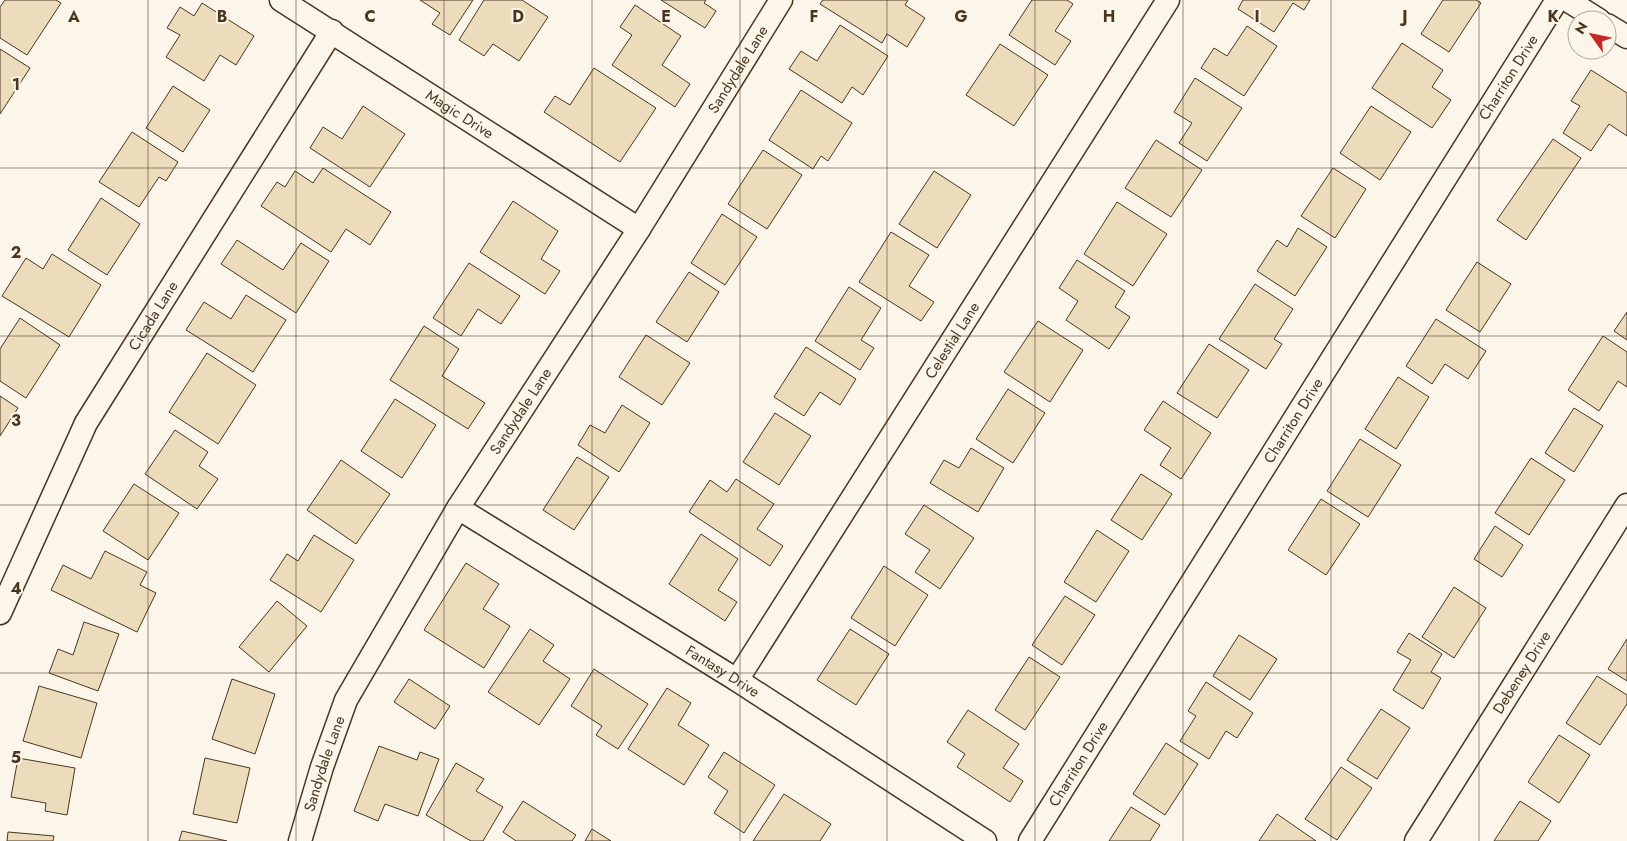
<svg xmlns="http://www.w3.org/2000/svg" width="1627" height="841" font-family="Jost,sans-serif">
<style>
.building{fill:#ecdcbc;stroke:#4a3520}
.lines{fill:none;stroke-linecap:round;stroke-linejoin:round}
.minor-casing{stroke:#4a3520;stroke-width:25}
.minor{stroke:#fbf6e9;stroke-width:22}
.grid{fill:none;stroke:#4a3520;stroke-width:1;stroke-opacity:0.55}
.labels{text-anchor:middle;dominant-baseline:central;stroke-width:4;stroke-linejoin:round;paint-order:stroke}
.street-label{font-size:15px;fill:#4a3520;stroke:#fbf6e9}
.grid-label{font-size:16px;text-anchor:middle;font-weight:bold;fill:#4a3520;stroke:#fbf6e9;stroke-width:4;stroke-linejoin:round;paint-order:stroke}
</style>
<rect width="100%" height="100%" fill="#fbf6e9"/>
<!-- building -->
<path class="building" d="M5 0H56L61 3 27 55 0 38V7Z
M420 0H473L450 35 432 24 440 13Z
M484 0H522L548 17 519 61 493 44 484 56 459 40Z
M661 0H706L704 3 716 11 705 28Z
M823 0H908L905 5 925 18 907 47 887 34 882 43 820 4Z
M1032 0H1067L1073 4 1055 31 1071 41 1055 65 1009 35Z
M1243 0H1310L1304 10 1293 3 1274 32 1238 9Z
M1443 0H1476L1481 3 1449 52 1421 34Z
M202 3 254 36 236 65 220 55 204 81 166 57 180 35 167 28 180 7 194 16Z
M635 5 681 36 662 65 690 84 675 107 612 65 632 35 620 27Z
M840 25 888 56 863 95 852 87 842 103 789 69 801 51 817 61Z
M1247 26 1277 46 1244 96 1201 68 1214 48 1227 56Z
M1402 43 1443 70 1432 87 1451 100 1432 128 1372 88Z
M1000 44 1048 75 1014 126 966 95Z
M0 49 30 68 0 114Z
M594 68 656 108 620 162 544 112 555 96 570 105Z
M1591 70 1627 93V136L1609 124 1591 151 1563 133 1580 106 1571 101Z
M1195 78 1242 108 1207 161 1179 143 1192 123 1174 112Z
M173 86 210 110 183 152 146 128Z
M801 90 852 123 828 161 821 156 813 169 769 140Z
M363 106 405 134 370 187 310 148 323 127 342 139Z
M1371 106 1411 132 1380 180 1340 153Z
M132 132 178 162 166 181 159 177 139 207 99 182Z
M1553 139 1581 158 1526 240 1497 220Z
M1156 140 1202 170 1171 217 1125 188Z
M763 150 802 175 767 229 728 204Z
M323 168 391 212 370 245 346 229 331 252 261 206 277 182 285 187 295 171 313 183Z
M1333 168 1366 189 1335 238 1301 216Z
M934 171 971 195 937 248 899 224Z
M101 198 140 224 107 275 68 250Z
M513 201 558 231 541 259 560 271 545 294 480 252Z
M1117 202 1167 234 1133 286 1084 254Z
M722 214 757 237 725 285 691 263Z
M1298 228 1327 247 1295 296 1257 271 1277 240 1287 247Z
M891 232 929 255 909 286 934 302 921 321 859 282Z
M237 240 283 270 301 243 329 261 296 313 221 264Z
M52 254 101 285 69 337 2 296 26 258 43 269Z
M1077 260 1125 291 1115 307 1130 317 1109 349 1066 320 1078 301 1059 288Z
M1477 262 1511 284 1480 332 1446 310Z
M469 263 520 296 501 324 478 309 461 336 433 318Z
M689 272 719 292 687 342 656 322Z
M1255 284 1293 309 1274 339 1282 344 1266 369 1219 339Z
M849 287 881 308 861 340 874 348 860 370 815 341Z
M246 295 286 320 253 372 186 330 204 302 231 319Z
M1627 312V340L1614 331Z
M20 318 60 345 26 398 0 381V349Z
M1436 319 1486 351 1468 379 1445 364 1432 384 1406 366Z
M1038 321 1083 350 1050 402 1004 372Z
M424 326 459 349 442 376 485 403 468 429 390 380Z
M646 335 690 363 662 405 619 377Z
M1603 336 1627 352V387L1618 381 1599 411 1568 390Z
M1209 344 1249 370 1217 418 1177 393Z
M806 347 856 379 840 405 820 392 804 416 774 397Z
M207 353 256 385 218 444 169 412Z
M1398 377 1429 397 1396 449 1365 429Z
M1008 389 1045 413 1013 463 976 439Z
M0 396 18 408 0 436Z
M395 399 436 425 402 478 361 451Z
M1163 401 1211 433 1181 479 1160 465 1171 448 1144 430Z
M622 405 650 423 619 472 578 445 590 425 605 433Z
M1574 408 1603 426 1574 472 1545 453Z
M775 413 811 436 779 485 743 462Z
M175 430 208 452 199 466 218 479 197 509 145 474Z
M1360 439 1401 465 1368 517 1327 491Z
M971 448 1004 468 978 512 930 483 944 460 959 468Z
M577 457 609 477 574 530 543 510Z
M1531 458 1565 480 1529 535 1495 513Z
M341 460 390 494 356 544 307 510Z
M1141 474 1172 494 1142 540 1111 520Z
M736 479 774 504 757 529 783 546 770 566 689 512 710 480 727 492Z
M134 484 179 513 148 560 103 531Z
M1321 499 1360 524 1326 575 1288 550Z
M924 505 974 538 940 589 915 572 930 550 905 534Z
M1495 526 1523 545 1502 577 1474 559Z
M1097 530 1129 551 1096 602 1064 582Z
M701 534 738 559 718 590 737 602 725 621 669 584Z
M314 535 354 560 321 612 270 580 287 554 298 561Z
M105 551 147 572 140 585 156 593 137 632 51 590 63 565 91 579Z
M466 563 499 584 483 609 510 626 484 668 424 630Z
M884 566 928 595 895 646 851 618Z
M1454 587 1486 608 1454 658 1422 637Z
M1065 596 1095 615 1062 665 1032 645Z
M277 601 307 626 269 672 239 647Z
M84 622 119 634 98 691 49 673 58 649 73 655Z
M530 629 554 645 543 661 570 679 539 725 488 692Z
M850 629 889 654 856 705 817 680Z
M1409 633 1442 654 1431 672 1441 678 1423 709 1393 690 1411 660 1397 652Z
M1239 635 1277 659 1250 700 1213 676Z
M1627 639V681L1608 669Z
M1029 657 1060 677 1025 730 995 710Z
M594 669 648 704 618 749 596 735 602 726 571 706Z
M1597 676 1627 695V704L1600 745 1566 723Z
M232 679 275 694 255 754 212 739Z
M409 679 450 706 435 729 394 702Z
M1206 682 1253 713 1237 738 1226 731 1209 759 1180 741 1196 716 1188 711Z
M39 686 97 703 81 758 23 741Z
M667 688 691 703 678 725 709 745 684 785 628 749Z
M1381 709 1410 728 1377 779 1347 760Z
M968 710 1019 744 1003 768 1023 781 1010 802 957 767 965 754 947 742Z
M1559 735 1590 755 1559 803 1528 782Z
M1166 743 1198 764 1165 815 1133 794Z
M379 746 417 760 420 752 439 759 418 816 385 804 378 821 354 811Z
M724 752 775 785 744 833 714 813 728 791 708 777Z
M18 758 75 768 67 815 45 811 46 803 11 797Z
M205 758 250 768 237 823 193 814Z
M456 763 484 779 476 791 503 807 483 841H471L426 815Z
M1341 767 1372 788 1337 840 1305 819Z
M784 794 831 824 820 841H753Z
M523 801 576 835 572 841H516L503 832Z
M1520 801 1551 821 1538 841H1494Z
M1131 807 1160 825 1150 841H1109Z
M1277 814 1316 841H1259Z
M592 829 611 841H585Z
M182 831 227 841H179Z
M8 832 54 836 53 841H7Z"/>
<g class="lines">
<defs>
<g id="minor">
<path id="s1" d="M281 0 639 229"/>
<path d="M1567 0 1599 20"/>
<path d="M1607 25 1627 37"/>
<path id="s2" d="M458 508 737 680 985 841"/>
<path id="s3" d="M0 613 86 423 332 31"/>
<path id="s4" d="M737 680 1168 0"/>
<path id="s5" d="M300 841 322 767 346 700 458 508 639 229 781 0"/>
<path id="s6" d="M1030 841 1557 0"/>
<path id="s7" d="M1416 841 1627 505"/>
</g>
</defs>
<!-- minor casing -->
<use href="#minor" class="minor-casing"/>
<!-- minor -->
<use href="#minor" class="minor"/>
</g>
<!-- grid -->
<path class="grid" d="M148 0V841M296 0V841M444 0V841M592 0V841M740 0V841M887 0V841M1035 0V841M1183 0V841M1331 0V841M1479 0V841M0 168H1627M0 336H1627M0 505H1627M0 673H1627"/>
<g class="labels">
<!-- street labels -->
<g class="street-label">
<text stroke="none"><textPath href="#s5" startOffset="891">Sandydale Lane</textPath></text>
<text stroke="none"><textPath href="#s6" startOffset="901">Charriton Drive</textPath></text>
<text stroke="none"><textPath href="#s1" startOffset="212">Magic Drive</textPath></text>
<text stroke="none"><textPath href="#s3" startOffset="335">Cicada Lane</textPath></text>
<text stroke="none"><textPath href="#s4" startOffset="402">Celestial Lane</textPath></text>
<text stroke="none"><textPath href="#s5" startOffset="486">Sandydale Lane</textPath></text>
<text stroke="none"><textPath href="#s6" startOffset="496">Charriton Drive</textPath></text>
<text stroke="none"><textPath href="#s2" startOffset="311">Fantasy Drive</textPath></text>
<text stroke="none"><textPath href="#s7" startOffset="199">Debeney Drive</textPath></text>
<text stroke="none"><textPath href="#s5" startOffset="81">Sandydale Lane</textPath></text>
<text stroke="none"><textPath href="#s6" startOffset="91">Charriton Drive</textPath></text>
</g>
</g>
<g class="grid-label">
<text x="74" y="22">A</text>
<text x="222" y="22">B</text>
<text x="370" y="22">C</text>
<text x="518" y="22">D</text>
<text x="666" y="22">E</text>
<text x="814" y="22">F</text>
<text x="961" y="22">G</text>
<text x="1109" y="22">H</text>
<text x="1257" y="22">I</text>
<text x="1405" y="22">J</text>
<text x="1553" y="22">K</text>
<text x="16" y="90">1</text>
<text x="16" y="258">2</text>
<text x="16" y="426">3</text>
<text x="16" y="594">4</text>
<text x="16" y="763">5</text>
</g>
<!-- north arrow -->
<g transform="translate(1592 35) rotate(303)"><circle r="24" fill="#fbf6e9" stroke="#b4a999"/>
<path d="M0-4L9 19L0 12L-9 19Z" fill="#c62828"/>
<text y="-8" font-size="14" font-weight="bold" text-anchor="middle" fill="#4a3520">N</text>
</g>
</svg>
